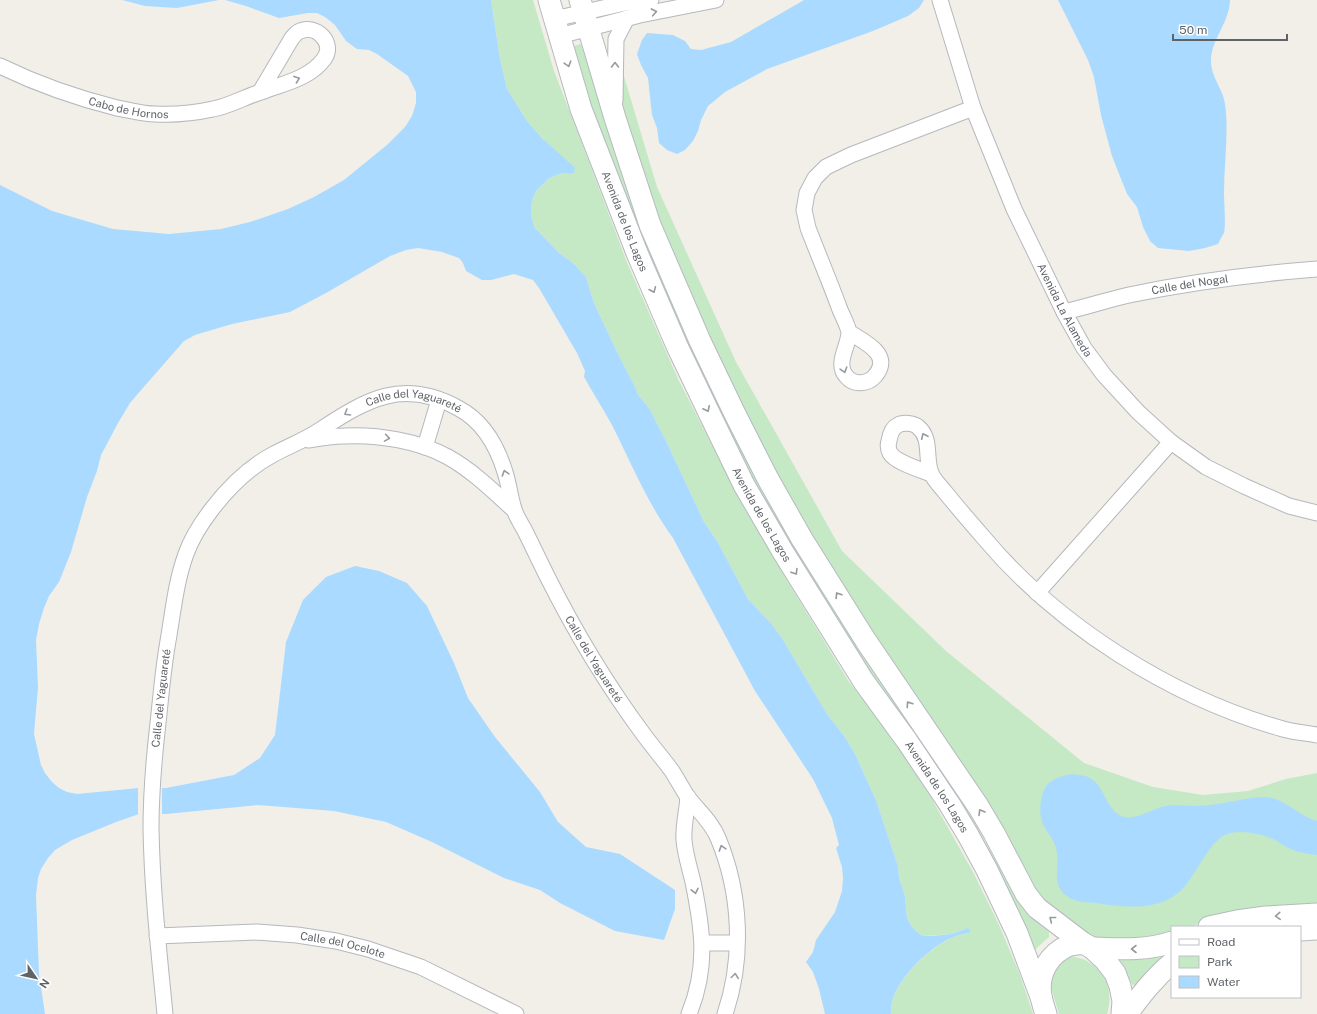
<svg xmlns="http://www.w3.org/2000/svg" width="1317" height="1014" font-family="'Public Sans',sans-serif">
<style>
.green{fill:#c5e8c5}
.water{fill:#aadaff}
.pier{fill:#f1efe8}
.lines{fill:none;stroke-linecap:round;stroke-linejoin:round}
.street-casing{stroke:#b5b8bc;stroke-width:17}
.secondary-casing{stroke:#b6babf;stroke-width:23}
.street{stroke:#fff;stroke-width:15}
.secondary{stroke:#fff;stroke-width:21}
.oneway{stroke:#979a9d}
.labels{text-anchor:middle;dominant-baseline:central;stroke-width:3;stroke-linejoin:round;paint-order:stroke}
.street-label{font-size:11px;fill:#5f6368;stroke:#fff}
</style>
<rect width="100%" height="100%" fill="#f1efe8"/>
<!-- green -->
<path class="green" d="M491 0H533L554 71 589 162 628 265 678 379 735 490 788 582 849 682 886 728 930 796 973 872 999 925 1020 975 1033 1014H891C888 986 928 949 951 938 957 935 963 934 969 933L965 929 952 934 923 936 917 932 912 927 907 918 905 896 899 878 898 866 876 800 855 754 845 737 827 714 782 638 770 622 760 612 748 599 717 541 704 522 667 443 649 408 638 395 635 387 617 352 594 303 586 277 573 263 559 253 535 228 532 219 531 212 532 201 536 191 548 179 556 175 564 173 570 174 574 173 527 121 507 89 500 59Z
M581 44 633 206 669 296 799 552 833 609 885 688 944 773 973 820 1008 883 1019 900 1037 922 1049 932V937L1041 944 1032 953 878 695 718 422 589 117 590 100 574 46Z
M620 63 657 187 736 362 842 551 946 651 1084 763 1153 787 1203 795 1248 791 1286 779 1317 773V907L1204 921 1191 927H1172V935L1118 943 1092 936 1063 922 1036 895 824 561 710 351 622 127Z
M1172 954 1138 985 1135 986 1132 984 1126 970 1117 956Z
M1072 956C1078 958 1085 959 1090 963 1108 974 1113 995 1107 1014H1059L1049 981 1052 971 1063 959Z"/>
<!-- water -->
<path class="water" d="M122 0H219L177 8 145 6Z
M225 0H491L500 59 507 89 527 121 543 139 575 168 574 173 570 174 564 173 556 175 548 179 536 191 532 201 531 212 532 219 535 228 559 253 573 263 586 277 594 303 617 352 635 387 638 395 649 408 667 443 704 522 717 541 748 599 760 612 770 622 782 638 827 714 845 737 855 754 876 800 898 866 899 878 905 896 907 918 912 927 917 932 923 936H931L952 934 968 928 970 930 969 933C963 934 957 935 951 938 928 948 888 986 891 1014H825L819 989 813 972 806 962 813 952 816 940 835 912 842 891 843 878 842 867 836 848 839 845 832 818 813 779 755 691 673 538C648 504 632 465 613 427 604 410 593 393 584 377L585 371 577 353 539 288 533 280 514 274 491 280H482L466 271 463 263 459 258 442 252 418 248 406 250 390 256 326 293 290 312 232 324 195 335 184 341 142 389 130 403 118 423 101 455 97 471 87 497 71 552 59 582 49 596 44 608 39 624 36 640 38 687 34 734 41 765 45 773 52 782 59 788 67 792 77 794 139 788H166L234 775 260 758 275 735 286 642 303 600 326 577 355 566 379 571 407 583 427 606 454 663 468 698 495 737 540 792 558 822 586 847 620 854 675 890V909L664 940 615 931 560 903 540 890 504 878 432 842 386 822 334 811 258 805 166 814H139L116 822 72 840 55 850 48 858 41 869 38 878 36 895 39 974 45 1014H0V185L52 211 113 229 169 234 221 229 250 222 288 209 314 197 344 180 387 145 405 127 412 116 416 103V92L408 76 377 54 369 50 357 49 346 41 335 25 325 17 317 13H308L279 18 246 6Z
M804 0H924L919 8 908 16 873 31 767 69 725 92 708 106 701 120 698 131 693 141 685 150 677 154 667 150 659 143 657 128 652 115 648 78 641 65 637 54 642 40 647 33 673 35 685 41 691 49 701 50 731 42Z
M1058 0H1230C1229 23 1213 37 1211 58 1210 77 1223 88 1225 104 1229 132 1224 164 1224 193 1224 202 1226 225 1224 233 1222 236 1220 240 1218 244L1205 248 1189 251 1158 248 1150 241 1143 227 1137 207 1127 194 1112 156 1101 115 1094 77 1088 60Z
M1072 774C1078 775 1085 775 1090 778 1106 787 1106 813 1125 817 1136 820 1154 808 1166 806 1175 804 1183 806 1193 806 1201 806 1209 805 1217 804 1233 802 1249 797 1265 797 1283 797 1300 817 1317 821V855C1310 854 1303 853 1296 851 1289 849 1282 844 1275 840 1262 834 1245 830 1230 833 1213 836 1197 871 1186 885 1164 912 1126 908 1096 903 1089 902 1081 903 1075 900 1072 900 1069 897 1067 896 1049 884 1062 863 1055 845 1052 837 1045 830 1042 822 1040 815 1040 807 1041 801 1044 781 1054 778 1072 774Z"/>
<!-- pier -->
<path class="pier" d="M138 786H162V816H138Z"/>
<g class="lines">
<defs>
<g id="street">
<path id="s1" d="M940 0 973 108 1014 209 1064 312 1084 348 1104 375 1138 412 1171 442 1206 467 1244 486 1289 506 1317 513"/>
<path d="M554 19 625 3 651 0"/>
<path d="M559 36 640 15 716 0"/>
<path id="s2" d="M0 66C37 84 77 98 117 108 129 110 143 114 155 114 174 115 195 113 213 109 230 106 246 96 264 91 285 83 310 78 324 59 336 43 315 22 298 32 296 33 294 36 292 38L260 92"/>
<path d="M615 101 616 39 627 18"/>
<path id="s3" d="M1064 312C1086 307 1107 300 1129 295 1191 282 1254 274 1317 269"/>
<path d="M849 332C864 342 893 354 875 376 868 384 854 386 846 376 835 363 849 346 849 332 848 326 841 313 839 307 829 280 818 254 808 228L804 210 807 193 815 178 826 167 851 155 973 108"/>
<path d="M308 440C320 438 332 436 344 436 377 434 419 441 448 457 473 471 493 491 514 510"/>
<path d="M425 447 439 400"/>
<path d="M931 474C921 470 895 462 890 453 888 449 888 444 889 441 890 434 892 428 898 425 903 422 914 423 918 427 933 439 924 461 932 475 935 481 941 487 945 492 958 508 971 523 984 538 1058 626 1172 698 1283 729 1294 732 1306 733 1317 735"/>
<path d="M1037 593 1171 442"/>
<path d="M688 797C687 811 683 826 684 840 685 854 690 869 693 882 703 931 708 967 689 1014"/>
<path id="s4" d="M157 936 257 932 297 935 336 941 368 949 421 967 516 1014"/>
<path d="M703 943H737"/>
<path id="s5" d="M165 1014C159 952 152 890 151 828 151 792 154 758 158 723 161 696 163 669 168 641 173 612 176 581 186 554 192 537 202 522 212 509 229 487 249 467 274 454 289 446 305 440 320 430 367 399 403 378 458 408 483 421 497 446 505 472 509 484 510 497 514 509 516 516 520 522 524 529 532 545 539 560 547 576 575 632 607 685 644 735 653 747 663 759 672 771 677 779 682 788 687 796 698 811 711 821 718 838 741 893 744 958 725 1014"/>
</g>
<g id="secondary">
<path id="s6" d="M549 0 581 109 637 253 677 346 711 417 744 485 783 552 864 682 907 741 950 805 968 835 987 870 1017 933 1041 997"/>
<path d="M580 0 615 118 650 225 700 341 734 412 768 479 802 539 866 641 978 806 994 833 1026 894 1037 908 1083 943 1092 948 1105 960 1115 973 1120 986 1123 1001 1122 1014"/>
<path d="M1209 927 1237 921 1266 917 1317 914"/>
<path d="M1300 930 1317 929"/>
<path d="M1092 948C1119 949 1146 951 1172 942"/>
<path d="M1046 1014C1044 1008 1042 1002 1041 996 1037 974 1049 953 1070 945 1074 944 1079 944 1083 943"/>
<path d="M1127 1014C1141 995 1154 978 1172 963"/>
</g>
</defs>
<!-- street casing -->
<use href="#street" class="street-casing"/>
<!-- secondary casing -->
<use href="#secondary" class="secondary-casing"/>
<!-- street -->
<use href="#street" class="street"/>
<!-- secondary -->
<use href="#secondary" class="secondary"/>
</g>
<!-- one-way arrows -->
<defs><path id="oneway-chevron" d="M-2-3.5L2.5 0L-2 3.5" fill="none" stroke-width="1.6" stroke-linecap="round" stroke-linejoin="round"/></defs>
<g class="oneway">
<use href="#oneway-chevron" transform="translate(654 12) rotate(-11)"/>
<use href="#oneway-chevron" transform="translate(568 64) rotate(73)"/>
<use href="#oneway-chevron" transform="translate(615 65) rotate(-90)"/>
<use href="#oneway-chevron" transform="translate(297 79) rotate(-20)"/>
<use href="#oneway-chevron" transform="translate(653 290) rotate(67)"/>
<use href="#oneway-chevron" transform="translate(844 370) rotate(73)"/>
<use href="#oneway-chevron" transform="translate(707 409) rotate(64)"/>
<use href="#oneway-chevron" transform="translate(347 413) rotate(149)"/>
<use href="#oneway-chevron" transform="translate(924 436) rotate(-115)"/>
<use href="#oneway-chevron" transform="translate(387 438) rotate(9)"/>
<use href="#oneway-chevron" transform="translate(505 473) rotate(-108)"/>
<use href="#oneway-chevron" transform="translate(795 572) rotate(58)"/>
<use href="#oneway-chevron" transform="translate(838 595) rotate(-122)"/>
<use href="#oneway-chevron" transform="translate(909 704) rotate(-124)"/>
<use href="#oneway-chevron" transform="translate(981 812) rotate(-121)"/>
<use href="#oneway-chevron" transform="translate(722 848) rotate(-108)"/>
<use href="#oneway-chevron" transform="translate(695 891) rotate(78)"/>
<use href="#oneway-chevron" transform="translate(1278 916) rotate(176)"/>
<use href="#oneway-chevron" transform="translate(1052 919) rotate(-142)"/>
<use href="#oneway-chevron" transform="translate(1134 949) rotate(180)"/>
<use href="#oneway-chevron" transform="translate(735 976) rotate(-82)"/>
</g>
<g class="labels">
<!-- street labels -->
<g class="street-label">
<text stroke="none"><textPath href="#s2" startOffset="136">Cabo de Hornos</textPath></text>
<text stroke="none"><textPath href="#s6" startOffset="234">Avenida de los Lagos</textPath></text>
<text stroke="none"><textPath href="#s3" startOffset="129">Calle del Nogal</textPath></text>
<text stroke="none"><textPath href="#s1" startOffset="335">Avenida La Alameda</textPath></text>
<text stroke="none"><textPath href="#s5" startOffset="754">Calle del Yaguareté</textPath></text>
<text stroke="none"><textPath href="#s6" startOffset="558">Avenida de los Lagos</textPath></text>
<text stroke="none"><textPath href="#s5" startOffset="1090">Calle del Yaguareté</textPath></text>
<text stroke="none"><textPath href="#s5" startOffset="317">Calle del Yaguareté</textPath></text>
<text stroke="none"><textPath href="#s6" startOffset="882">Avenida de los Lagos</textPath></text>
<text stroke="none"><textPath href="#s4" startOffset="187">Calle del Ocelote</textPath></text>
</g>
</g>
<!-- legend -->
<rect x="1171" y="926" width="130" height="72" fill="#ffffff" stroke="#bfc1c3"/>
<rect x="1179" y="939" width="20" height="6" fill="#ffffff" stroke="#bfc1c3"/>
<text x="1207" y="946" font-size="12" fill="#5f6368">Road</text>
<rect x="1179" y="956" width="20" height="12" fill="#c5e8c5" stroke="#bfc1c3"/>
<text x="1207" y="966" font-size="12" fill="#5f6368">Park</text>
<rect x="1179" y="976" width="20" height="12" fill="#aadaff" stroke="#bfc1c3"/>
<text x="1207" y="986" font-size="12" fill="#5f6368">Water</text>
<!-- north arrow -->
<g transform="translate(36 978) rotate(124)" stroke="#ffffff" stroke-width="3" paint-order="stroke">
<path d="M0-3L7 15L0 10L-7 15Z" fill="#5f6368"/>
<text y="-6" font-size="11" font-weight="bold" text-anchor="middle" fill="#5f6368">N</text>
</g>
<!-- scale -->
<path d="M1173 34v6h114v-6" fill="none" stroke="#5f6368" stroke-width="2"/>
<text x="1179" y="34" font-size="12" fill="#5f6368" stroke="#ffffff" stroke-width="3" paint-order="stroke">50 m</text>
</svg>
